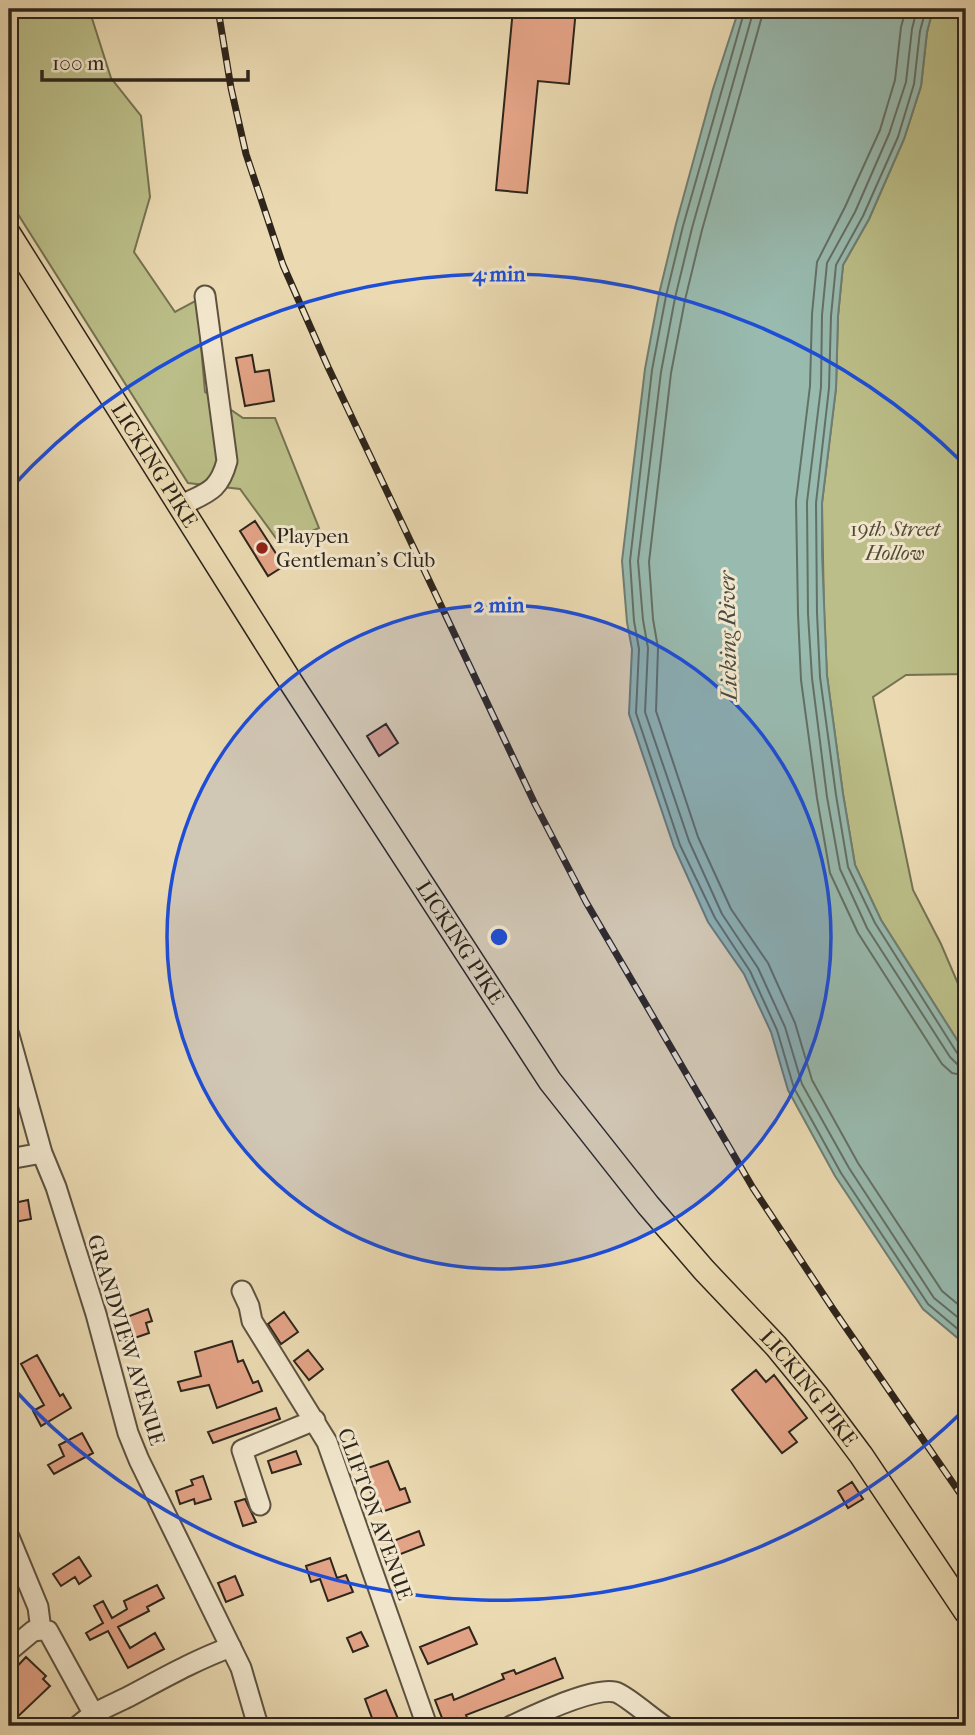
<svg xmlns="http://www.w3.org/2000/svg" width="975" height="1735" font-family="'IM FELL French Canon',serif">
<style>
.green{fill:#bbbe88;stroke:#747252;stroke-width:2}
.water{fill:#98baaf;stroke:#6e7e74;stroke-width:2}
.lines{fill:none;stroke-linecap:round;stroke-linejoin:round}
.shore{stroke:#637065;stroke-width:2}
.building{fill:#e3a386;stroke:#2e251b;stroke-width:2}
.minor-casing{stroke:#5d5240;stroke-width:23}
.major-casing{stroke:#2e251b;stroke-width:26}
.minor{stroke:#f1e6cc;stroke-width:19}
.major{stroke:#ead9b1;stroke-width:23}
.rail-casing{stroke:#2e251b;stroke-width:7}
.rail{stroke:#f1e6cc;stroke-width:4.5;stroke-dasharray:13;stroke-linecap:butt}
.ring{fill:none;stroke:#1d4ed8;stroke-width:3.5}
.poi-dot{fill:#8f2418;stroke:#f1e6cc;stroke-width:2.5}
.labels{text-anchor:middle;dominant-baseline:central;stroke-width:6;stroke-linejoin:round;paint-order:stroke}
.street-label{font-size:21px;fill:#2e251b;stroke:#f1e6cc}
.park-label{font-size:21px;font-style:italic;fill:#514b36;stroke:#f1e6cc}
.poi-label{font-size:21px;fill:#2e251b;stroke:#f1e6cc;text-anchor:start}
.water-label{font-size:23px;font-style:italic;fill:#484a40;stroke:#f1e6cc}
.centre{fill:#1d4ed8;stroke:#f1e6cc;stroke-width:3.5}
.ring-label{font-size:21px;text-anchor:middle;font-weight:bold;fill:#1d4ed8;stroke:#f1e6cc;stroke-width:6;stroke-linejoin:round;paint-order:stroke}
</style>
<rect width="100%" height="100%" fill="#ead9b1"/>
<filter id="stains"><feTurbulence type="fractalNoise" baseFrequency=".00286" numOctaves="4"/><feColorMatrix values="0 0 0 0 .2 0 0 0 0 .09 0 0 0 0 .02 0 0 0 .5 -.17"/></filter>
<radialGradient id="worn" r=".72"><stop offset=".6" stop-color="#630" stop-opacity="0"/><stop offset="1" stop-color="#630" stop-opacity=".3"/></radialGradient>
<!-- green -->
<path class="green" d="M9 9H89L111 78 141 116 150 197 134 252 175 312 197 300 205 392 243 418H275L319 528 281 545 240 489 188 483 9 200Z
M933 9H966V674L906 675 873 697 913 890 941 944 962 993 966 999V1054L881 920 855 865 843 794 827 676 824 613 822 503 836 388 838 316 843 265 869 219 904 139 921 86 927 32Z"/>
<!-- water -->
<path class="water" d="M739 9H933L927 32 921 86 904 139 869 219 843 265 838 316 836 388 822 503V554L827 676 843 794 855 865 881 920 966 1054V1345L923 1309 835 1176 788 1090 771 1032 744 974 708 922 674 847 629 714 632 649 627 622 622 561 645 369 659 294 676 224 713 89Z"/>
<g class="lines">
<!-- shore -->
<path class="shore" d="M745 9 683 226 666 296 652 370 630 561 634 621 639 649 636 713 680 845 715 918 750 971 777 1030 794 1088 841 1173 928 1304 966 1336
M754 9 692 228 675 298 661 372 638 561 643 620 648 648 645 712 689 841 722 914 758 968 785 1027 802 1084 849 1168 934 1298 966 1324
M764 9 702 230 685 300 671 373 649 562 653 619 658 648 656 711 698 837 731 909 768 963 795 1023 812 1080 858 1163 942 1291 966 1311
M906 9 901 27 895 80 880 130 845 207 817 262 812 314 810 386 796 501 798 614 801 680 817 798 830 873 858 933 942 1064 952 1073 966 1076
M917 9 912 29 906 82 889 134 855 212 827 263 822 315 821 387 807 502 808 614 812 678 827 797 840 869 867 928 950 1057 957 1064 966 1065
M926 9 920 31 914 84 898 137 863 216 836 265 831 316 829 388 816 503 817 613 820 677 836 795 848 867 875 923 957 1053 966 1056"/>
</g>
<!-- building -->
<path class="building" d="M513 9H576L569 84 538 81 527 193 496 190Z
M252 355 255 372 269 370 274 401 245 406 236 358Z
M255 521 284 566 268 576 240 531Z
M386 724 398 743 379 756 367 736Z
M28 1200 31 1219 9 1223V1204Z
M148 1309 152 1321 146 1323 149 1333 123 1342 118 1327 126 1324 124 1318Z
M284 1312 298 1332 281 1344 268 1324Z
M232 1341 238 1362 243 1360 253 1383 258 1381 262 1391 217 1408 209 1385 181 1391 178 1382 201 1376 195 1352Z
M308 1350 323 1369 309 1380 294 1361Z
M37 1355 60 1396 63 1394 71 1408 41 1426 33 1411 44 1405 21 1364Z
M756 1370 766 1382 774 1375 807 1418 789 1432 797 1442 782 1453 732 1390Z
M276 1408 280 1419 213 1443 208 1432Z
M82 1433 93 1453 54 1474 48 1465 64 1456 59 1445Z
M296 1451 301 1464 272 1473 268 1461Z
M388 1461 400 1490 405 1488 410 1502 379 1513 362 1470Z
M203 1476 211 1499 195 1504 194 1499 180 1504 176 1491 193 1485 191 1480Z
M852 1482 863 1499 848 1508 838 1491Z
M245 1499 256 1522 243 1526 235 1502Z
M419 1531 424 1545 393 1557 388 1543Z
M79 1557 91 1576 79 1584 75 1577 61 1586 53 1574Z
M330 1558 337 1578 346 1575 353 1592 328 1601 320 1579 311 1582 306 1566Z
M235 1576 243 1595 226 1602 218 1583Z
M157 1585 164 1598 147 1607 149 1611 118 1627 130 1648 155 1633 164 1649 128 1668 108 1631 90 1640 86 1633 103 1623 94 1606 103 1601 112 1618 127 1609 124 1601Z
M469 1627 477 1644 428 1664 420 1647Z
M361 1632 368 1646 353 1652 347 1638Z
M26 1657 46 1676 43 1679 50 1686 9 1725V1675Z
M555 1658 563 1678 466 1715 468 1720 458 1723 456 1718 444 1723 435 1700 452 1694 454 1700 504 1679 502 1674 514 1670 516 1674Z
M386 1690 401 1726H375L365 1699Z"/>
<g class="lines">
<defs>
<path id="minor" d="M182 505C208 492 219 491 227 461L205 296
M9 1035 42 1153 56 1187 96 1314 128 1433 139 1460 241 1668 258 1726
M9 1159 42 1153
M242 1291 249 1306 252 1321 327 1442 427 1726
M260 1505 242 1450 315 1420
M9 1537 38 1607 41 1630
M41 1630 48 1631 93 1713
M9 1651 33 1631 41 1630
M78 1726C93 1712 110 1706 128 1697 162 1679 195 1660 231 1647
M511 1726C533 1716 592 1687 615 1692 624 1694 653 1719 664 1726"/>
<g id="major">
<path id="s1" d="M9 234 292 684 550 1081 648 1205 704 1270 776 1346 817 1396 861 1455 966 1612"/>
</g>
</defs>
<!-- minor casing -->
<use href="#minor" class="minor-casing"/>
<!-- major casing -->
<use href="#major" class="major-casing"/>
<!-- minor -->
<use href="#minor" class="minor"/>
<!-- major -->
<use href="#major" class="major"/>
<defs>
<path id="rail" d="M218 9 231 88 246 154 283 265 328 367 535 804 586 902 753 1188 833 1309 966 1502"/>
</defs>
<!-- rail casing -->
<use href="#rail" class="rail-casing"/>
<!-- rail -->
<use href="#rail" class="rail"/>
</g>
<!-- distance rings -->
<circle cx="499" cy="937" r="332" fill="#1d4ed8" fill-opacity=".12"/>
<g class="ring">
<circle cx="499" cy="937" r="332"/>
<path d="M964 1410A663 663 0 0 1 10 1385M10 489A663 663 0 0 1 964 464"/>
</g>
<!-- markers -->
<circle class="poi-dot" cx="262" cy="548" r="7"/>
<g class="labels">
<!-- street labels -->
<g class="street-label">
<text stroke="none"><textPath href="#s1" startOffset="273">LICKING PIKE</textPath></text>
<text stroke="none"><textPath href="#s1" startOffset="840">LICKING PIKE</textPath></text>
<text transform="translate(126 1340) rotate(73)">GRANDVIEW AVENUE</text>
<text stroke="none"><textPath href="#s1" startOffset="1407">LICKING PIKE</textPath></text>
<text transform="translate(375 1514) rotate(70)">CLIFTON AVENUE</text>
</g>
<!-- park labels -->
<g class="park-label">
<text x="895" y="529">19th Street<tspan x="895" dy="24">Hollow</tspan></text>
</g>
<!-- poi labels -->
<g class="poi-label">
<text x="276" y="536">Playpen<tspan x="276" dy="24">Gentleman's Club</tspan></text>
</g>
<!-- water labels -->
<g class="water-label">
<text transform="translate(728 636) rotate(-91)">Licking River</text>
</g>
</g>
<circle cx="499" cy="937" r="10" class="centre"/>
<g class="ring-label">
<text x="499" y="281">4 min</text>
<text x="499" y="612">2 min</text>
</g>
<!-- margin -->
<rect width="975" height="1735" fill="none" stroke="#ead9b1" stroke-width="35"/>
<rect x="10" y="10" width="954" height="1714" fill="none" stroke="#2e251b" stroke-width="3.5"/>
<rect x="18" y="18" width="940" height="1700" fill="none" stroke="#2e251b" stroke-width="2"/>
<!-- scale -->
<path d="M42 70v10h206v-10" fill="none" stroke="#2e251b" stroke-width="3.5"/>
<text x="52" y="70" font-size="21" fill="#2e251b" stroke="#f1e6cc" stroke-width="5" paint-order="stroke">100 m</text>
<rect width="100%" height="100%" filter="url(#stains)"/>
<rect width="100%" height="100%" fill="url(#worn)"/>
</svg>
